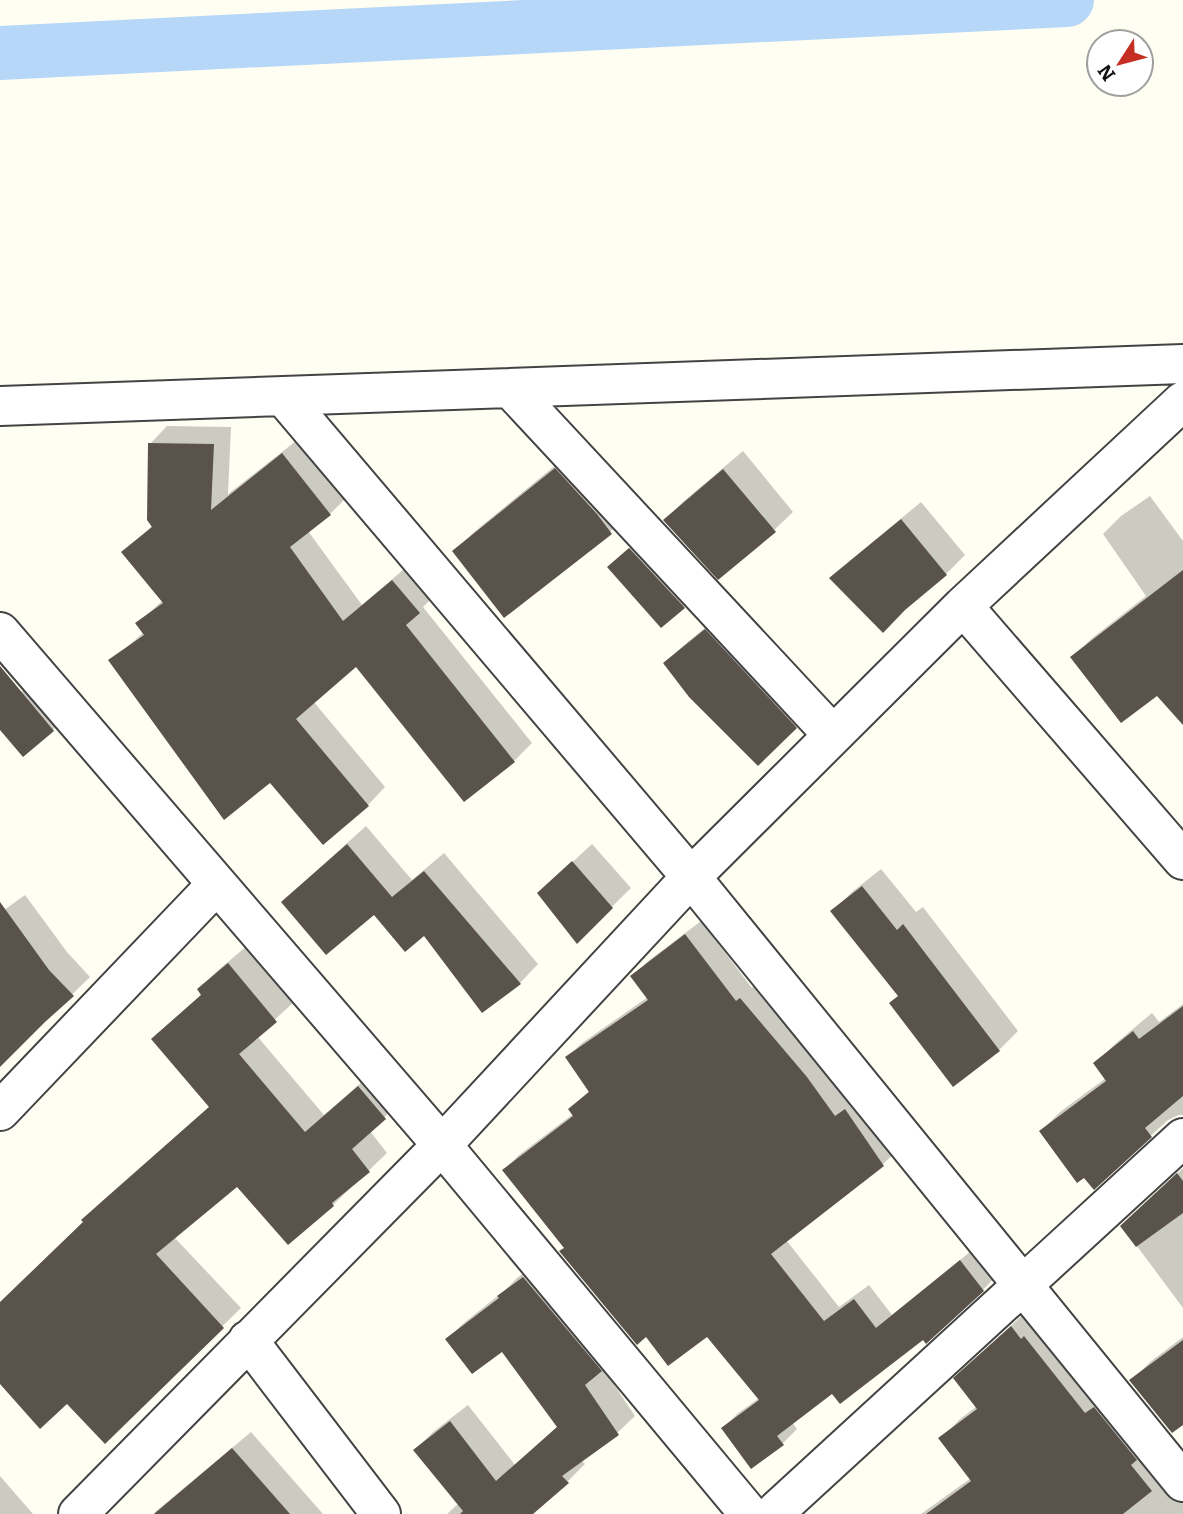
<svg xmlns="http://www.w3.org/2000/svg" width="1183" height="1514" font-family="Bitter,serif">
<style>
.shadow{fill:#0003}
.lines{fill:none;stroke-linecap:round;stroke-linejoin:round}
.canal{stroke:#b6d7f8;stroke-width:54}
.building{fill:#59534c}
.minor-casing{stroke:#434343;stroke-width:42}
.minor{stroke:#fff;stroke-width:38}
</style>
<rect width="100%" height="100%" fill="#fffef3"/>
<!-- shadow -->
<path class="shadow" d="M167 426 231 427 228 494 301 437 348 496 330 514 308 531 362 605 410 564 436 594 423 607 532 743 514 761 357 665 313 701 385 787 368 805 118 655 144 632 137 624 163 600 124 552 153 525 150 444Z
M574 450 629 513 610 532 455 551 474 532Z
M743 451 793 512 774 530 665 520 684 501Z
M1150 496 1183 541V723L1157 693 1073 657 1091 639 1146 596 1103 534 1121 516Z
M921 502 965 555 946 574 832 578 851 560Z
M649 530 702 588 684 607 609 567Z
M723 613 813 709 758 764 665 663 683 646Z
M42 674 72 711 53 730 0 727V711Z
M366 826 412 880 444 853 538 964 520 983 425 934 302 884Z
M592 844 631 888 577 941 539 893Z
M881 869 916 912 923 907 1018 1031 999 1050 953 1085 899 995 833 911 852 892Z
M25 895 67 952 90 977 0 1065V913Z
M701 921 752 988 755 984 898 1150 883 1164 786 1240 839 1307 869 1285 892 1315 976 1247 997 1275 983 1290 924 1337 832 1391 792 1422 797 1429 783 1443 723 1428 737 1414 759 1398 707 1335H646L565 1247 504 1170 519 1155 573 1114 570 1109 590 1090 567 1057 582 1043 648 997 633 977 647 962Z
M247 946 294 1002 257 1036 324 1115 377 1069 403 1099 370 1131 387 1153 333 1205 237 1185 174 1237 241 1308 105 1441 68 1402 0 1382V1304L85 1222 83 1220 101 1202 210 1106 153 1039 203 993 199 990 217 971Z
M1183 1004V1115H1179L1168 1120 1094 1188 1041 1131 1060 1112 1106 1078 1096 1063 1115 1044 1152 1013 1159 1022Z
M1183 1168V1308L1122 1226Z
M542 1260 603 1368 635 1416 617 1433 581 1460 585 1464 567 1482 530 1514H447L459 1503 415 1450 433 1432 468 1405 515 1465 558 1426 502 1349 447 1339 465 1322 504 1291 517 1278Z
M1030 1308 1183 1489V1514H921L971 1478 941 1439 959 1420 977 1406 974 1360Z
M1183 1337V1422L1131 1381 1150 1362Z
M251 1432 323 1514H154L155 1512Z
M0 1476 33 1514H0Z"/>
<g class="lines">
<!-- canal -->
<path class="canal" d="M0 53 1067 0"/>
</g>
<!-- building -->
<path class="building" d="M148 443 214 444 211 510 282 453 331 515 290 547 343 621 392 580 420 613 406 625 515 762 464 802 356 667 296 719 369 806 323 845 270 783 224 820 108 660 144 635 135 623 163 603 121 552 152 527 147 520Z
M555 468 597 514 612 534 504 618 452 551Z
M723 469 776 532 718 580 663 520Z
M901 519 947 575 905 610 883 633 829 578Z
M629 548 685 608 661 628 607 567Z
M1183 570V725L1157 696 1121 723 1070 657Z
M705 629 797 728 758 766 689 697 663 663Z
M0 666 54 731 23 757 0 730Z
M347 844 392 897 424 871 521 984 482 1013 424 936 405 952 374 915 326 955 281 902Z
M572 861 613 908 577 944 537 893Z
M862 886 897 930 903 924 1000 1051 953 1087 889 1003 898 996 830 911Z
M0 902 49 970 74 996 45 1022 0 1067Z
M685 934 736 1001 740 998 807 1077 835 1116 845 1109 884 1166 771 1254 824 1321 854 1299 876 1328 960 1260 984 1291 926 1344 923 1340 840 1404 832 1394 777 1436 784 1445 751 1469 721 1428 759 1400 707 1337 668 1366 646 1337 637 1345 559 1251 564 1248 502 1170 573 1116 568 1109 589 1092 565 1057 648 1000 630 976Z
M228 963 277 1022 239 1054 305 1132 358 1086 386 1119 352 1149 370 1172 332 1203 334 1206 288 1245 237 1187 156 1254 224 1328 105 1444 67 1404 40 1429 0 1384V1302L83 1222 81 1220 209 1107 151 1039 201 995 197 989Z
M1183 1006V1096L1145 1128 1152 1137 1094 1190 1084 1178 1077 1183 1039 1131 1106 1081 1093 1063 1133 1031 1139 1039Z
M1177 1173 1183 1181V1213L1136 1247 1120 1226Z
M523 1277 602 1371 585 1385 619 1435 562 1476 569 1483 533 1514H460L463 1511 413 1450 450 1421 496 1481 557 1427 502 1352 472 1374 445 1339 499 1298 497 1296Z
M1011 1326 1021 1339 1024 1336 1085 1413 1094 1407 1137 1460 1131 1465 1152 1491 1123 1514H926L971 1481 938 1438 977 1409 953 1378Z
M1183 1340V1425L1172 1433 1129 1380Z
M232 1448 290 1514H154Z"/>
<g class="lines">
<defs>
<path id="minor" d="M510 388 833 735
M283 396 691 877 1183 1482
M0 406 1183 364
M963 606 1183 860
M0 632 442 1145 749 1514
M0 1111 217 884
M248 1340 381 1514
M78 1514 442 1145 691 877 963 606 1183 401
M773 1514 1183 1138"/>
</defs>
<!-- minor casing -->
<use href="#minor" class="minor-casing"/>
<!-- minor -->
<use href="#minor" class="minor"/>
</g>
<!-- north arrow -->
<g transform="translate(1120 63) rotate(234)"><circle r="33" fill="#ffffff" stroke="#9f9f9f" stroke-width="2"/>
<path d="M0-5L12 26L0 18L-12 26Z" fill="#c52f23"/>
<text y="-10" font-size="19" font-weight="bold" text-anchor="middle" fill="#101010">N</text>
</g>
</svg>
